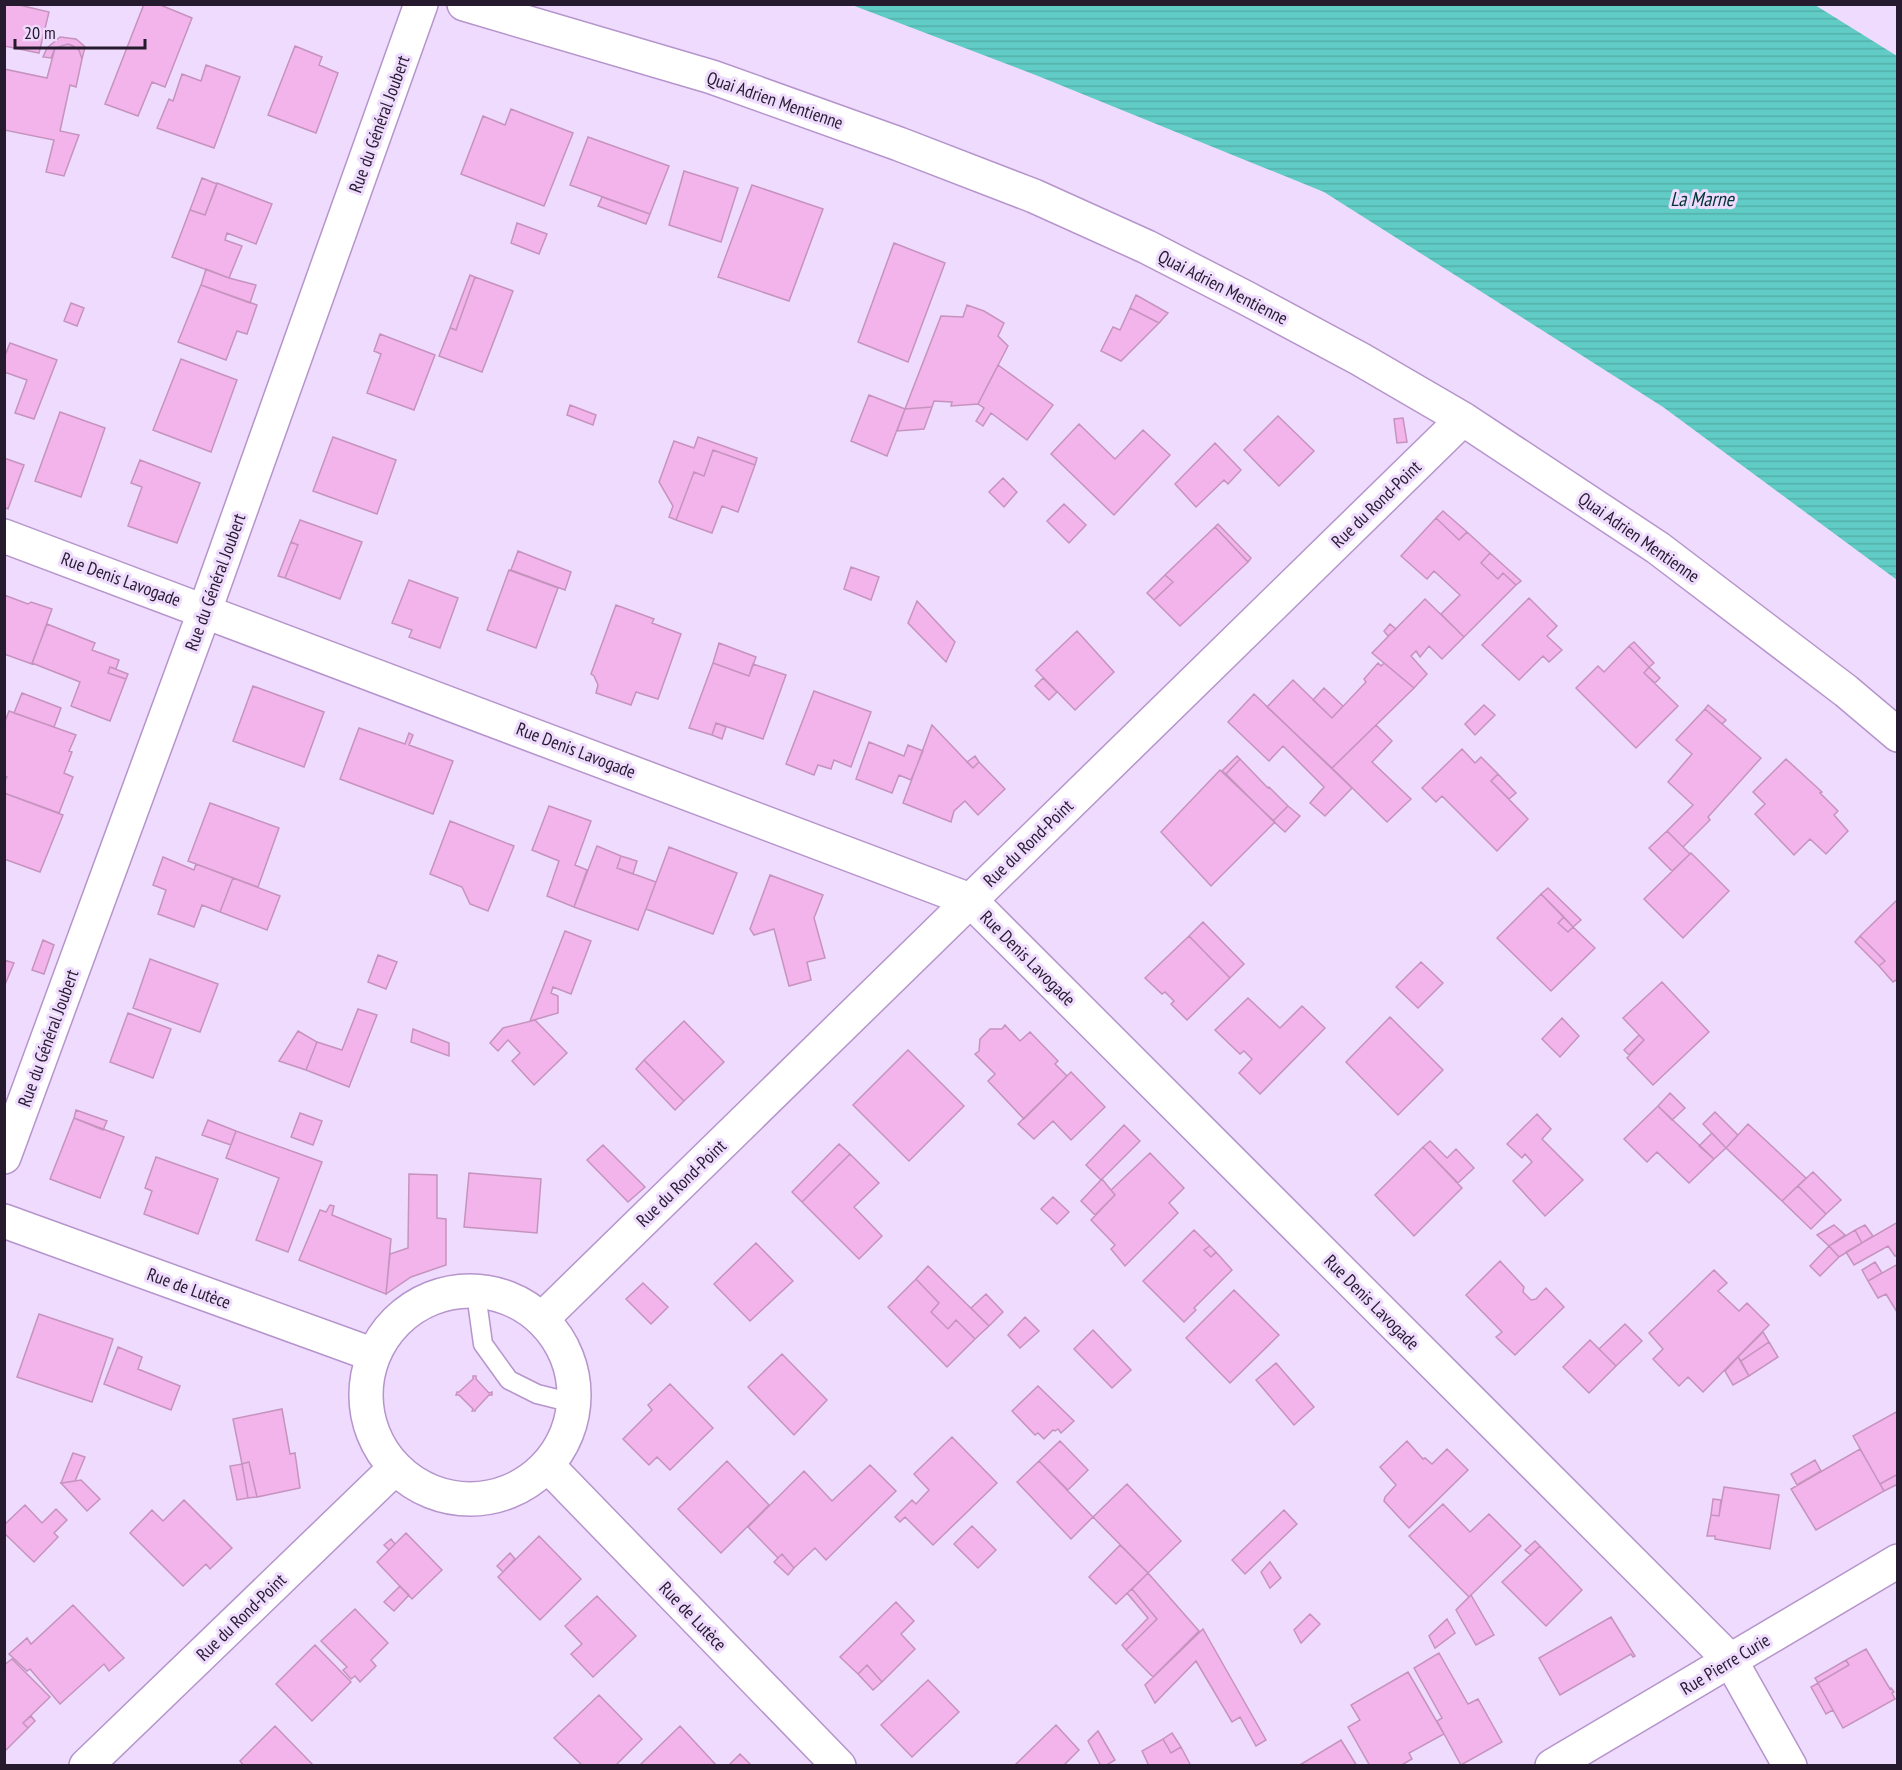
<svg xmlns="http://www.w3.org/2000/svg" width="1902" height="1770" font-family="'PT Sans Narrow',sans-serif">
<style>
.water{fill:url(#water-rules)}
.building{fill:#f2b4ea;stroke:#c693bf;stroke-width:1.5}
.lines{fill:none;stroke-linecap:round;stroke-linejoin:round}
.lane-casing{stroke:#b595cc;stroke-width:21}
.street-casing{stroke:#b595cc;stroke-width:36}
.lane{stroke:#fff;stroke-width:18}
.street{stroke:#fff;stroke-width:33}
.labels{text-anchor:middle;dominant-baseline:central;stroke-width:6;stroke-linejoin:round;paint-order:stroke}
.street-label{font-size:18px;fill:#261a2f;stroke:#efdbfd}
.water-label{font-size:20px;font-style:italic;fill:#003533;stroke:#efdbfd}
</style>
<defs>
<pattern id="water-rules" width="6" height="5" patternUnits="userSpaceOnUse" patternTransform="scale(1.5)"><rect width="6" height="5" fill="#61ccc6"/><path d="M0 2.5h6" fill="none" stroke="#54afaa"/></pattern>
</defs>
<rect width="100%" height="100%" fill="#efdbfd"/>
<!-- water -->
<path class="water" d="M852 5H1815L1897 56V580L1663 407 1324 192 1038 76Z"/>
<!-- building -->
<path class="building" d="M4 4H15L49 12 39 53 4 46Z
M144 4H158L192 18 165 87 152 82 138 116 105 104Z
M60 37 76 39 82 44 85 47 82 59 79 50 73 46 68 44 55 48 51 58 43 57 47 48Z
M68 44 73 46 79 50 82 59 76 87 70 85 60 131 79 135 64 176 46 172 54 140 4 130V69L47 78 55 48Z
M295 46 322 57 319 65 338 73 316 133 268 115Z
M206 65 240 77 214 148 157 128 169 99 173 101 182 74 201 81Z
M511 109 573 133 544 206 461 174 483 116 505 125Z
M588 137 669 166 650 214 570 185Z
M684 171 738 188 721 242 669 225Z
M202 178 217 184 205 215 190 210Z
M217 183 272 204 256 244 227 233 225 240 242 246 229 278 172 257 190 210 205 215Z
M752 185 823 209 789 301 718 277Z
M602 197 650 214 646 224 598 206Z
M517 223 547 234 539 254 511 243Z
M894 243 945 263 908 362 858 342Z
M206 269 229 278 256 285 250 303 201 285Z
M470 275 475 277 456 330 450 328Z
M475 277 513 291 482 372 439 356 450 328 456 330Z
M201 285 257 305 247 334 237 331 226 360 178 342Z
M1136 295 1168 313 1159 323 1130 308Z
M71 303 84 308 77 326 64 321Z
M967 305 984 311 1004 323 998 336 1008 346 978 404 951 406 952 402 934 401 932 407 905 409 941 316 963 317Z
M1130 308 1159 323 1121 361 1101 351 1113 327 1120 330Z
M380 334 435 355 414 410 367 393 381 354 374 351Z
M10 343 57 360 34 419 15 413 27 380 4 372V358Z
M181 359 237 380 211 452 153 430Z
M998 365 1053 405 1027 440 991 413 983 426 976 421 984 408 978 404Z
M869 395 905 409 887 456 851 441Z
M570 405 596 415 593 425 567 415Z
M932 407 924 429 897 431 905 409Z
M60 412 105 428 81 497 35 481Z
M1278 416 1314 451 1279 486 1244 450Z
M1403 418 1407 442 1397 443 1394 419Z
M1079 424 1115 459 1143 430 1170 455 1114 515 1051 454Z
M333 437 396 460 377 514 313 491Z
M698 437 757 458 755 465 713 450 704 476 694 472 676 520 669 517 673 506 659 482 674 441 694 448Z
M1215 443 1241 470 1228 484 1224 480 1196 507 1175 484Z
M713 450 755 465 738 512 722 506 712 533 676 520 694 472 704 476Z
M4 458 24 465 8 509 4 507Z
M140 460 200 483 177 543 128 526 142 487 131 483Z
M1003 478 1017 492 1004 507 989 492Z
M1064 504 1086 525 1069 543 1047 521Z
M1443 511 1467 532 1459 540 1436 518Z
M1436 518 1459 540 1467 532 1490 553 1481 563 1498 579 1503 573 1516 585 1464 637 1441 614 1460 595 1434 571 1427 579 1401 556Z
M300 520 362 542 340 599 285 578 298 545 291 542Z
M1218 524 1251 558 1248 562 1215 527Z
M1215 527 1248 562 1180 626 1154 600 1173 582 1165 575Z
M291 542 298 545 285 578 278 576Z
M518 551 571 572 565 590 511 570Z
M1490 553 1521 581 1516 585 1503 573 1498 579 1481 563Z
M851 567 879 577 871 600 844 589Z
M509 570 558 588 536 648 487 630Z
M1165 575 1173 582 1154 600 1147 593Z
M409 580 458 598 440 648 409 637 412 630 392 623Z
M4 595 28 604 31 602 52 609 32 664 4 654Z
M1529 598 1557 626 1547 636 1562 650 1549 662 1543 656 1519 680 1482 645Z
M1425 599 1464 637 1442 659 1429 646 1420 657 1416 651 1411 656 1427 674 1414 688 1372 653Z
M917 601 955 642 946 662 908 623Z
M616 605 654 619 652 623 681 634 658 699 636 692 631 705 596 693 598 685 594 676 591 674Z
M47 624 95 643 92 650 119 660 116 669 110 667 108 673 126 679 110 721 71 706 80 682 32 663Z
M1390 624 1396 629 1388 636 1384 631Z
M1077 631 1114 672 1075 710 1036 670Z
M1634 642 1654 663 1649 667 1629 646Z
M719 643 756 657 749 676 713 663Z
M1629 646 1649 667 1644 673 1678 706 1636 748 1576 688 1598 666 1604 672Z
M713 663 749 676 753 664 786 675 763 739 716 723 712 735 689 728Z
M1378 663 1381 666 1384 663 1414 688 1332 768 1267 707 1293 680 1332 718 1366 682 1364 679Z
M110 667 128 674 126 679 108 673Z
M1649 667 1660 678 1655 683 1644 673Z
M1043 678 1057 692 1049 700 1035 686Z
M253 686 324 712 304 767 233 741Z
M1324 688 1343 706 1332 718 1313 700Z
M814 691 871 712 851 767 834 760 831 769 818 765 814 775 786 764Z
M22 693 61 708 54 727 14 713Z
M1254 694 1352 788 1325 816 1310 803 1324 787 1283 746 1269 761 1228 722Z
M1484 705 1495 715 1475 735 1465 724Z
M1708 705 1726 720 1722 724 1705 709Z
M1705 709 1761 758 1708 817 1710 820 1683 847 1667 831 1693 805 1668 782 1692 754 1676 740Z
M9 711 76 735 69 751 72 752 64 773 73 777 59 813 4 793V782L7 777 4 776V724Z
M716 723 726 727 722 739 712 735Z
M932 725 973 768 979 762 1005 789 978 815 965 801 954 811 951 822 903 803Z
M1376 725 1392 741 1372 762 1411 799 1387 822 1332 768Z
M359 728 405 744 409 733 413 735 409 745 453 761 433 814 340 779Z
M869 742 904 756 908 745 923 751 911 780 899 775 892 793 856 779Z
M1462 749 1475 763 1481 757 1498 774 1491 781 1528 819 1497 851 1442 796 1436 802 1422 788Z
M975 756 979 762 973 768 967 762Z
M1237 756 1240 759 1226 774 1222 771Z
M1240 759 1265 785 1268 788 1269 787 1288 806 1273 821 1226 774Z
M1786 759 1822 792 1820 793 1838 811 1834 815 1848 831 1826 854 1810 839 1794 855 1755 814 1765 804 1753 792Z
M1220 770 1275 822 1211 886 1161 832Z
M1498 774 1516 793 1509 799 1491 781Z
M4 793 63 815 40 872 4 859Z
M210 803 279 828 258 887 188 861Z
M549 806 591 821 575 865 587 870 574 907 547 896 559 861 532 850Z
M1288 806 1300 816 1285 832 1273 821Z
M450 821 514 846 488 911 470 904 462 887 430 874Z
M1667 831 1690 854 1672 871 1649 848Z
M597 846 621 856 617 868 656 882 638 930 574 907Z
M669 847 737 873 713 934 646 909Z
M1691 853 1729 891 1683 938 1644 899Z
M621 856 637 861 633 874 617 868Z
M163 857 194 870 196 864 233 878 220 912 202 905 194 927 158 914 166 890 153 885Z
M770 875 823 895 814 918 825 958 807 962 811 980 789 986 774 929 754 935 750 929Z
M233 878 280 896 267 930 220 912Z
M1548 888 1581 920 1573 927 1541 894Z
M1541 894 1564 917 1558 923 1568 932 1573 927 1595 948 1551 991 1497 938Z
M1898 899V979L1893 982 1879 966 1885 961 1860 936Z
M1564 917 1573 927 1568 932 1558 923Z
M1203 922 1244 964 1230 978 1189 936Z
M565 931 591 941 571 994 553 987 551 993 558 996V1013L530 1021Z
M1189 936 1230 978 1187 1020 1171 1004 1174 1001 1165 992 1162 994 1145 978Z
M1860 936 1885 961 1879 966 1855 942Z
M43 940 54 945 44 974 32 970Z
M378 955 397 962 386 989 368 982Z
M150 959 218 984 200 1032 133 1008Z
M4 960 14 963 4 987Z
M1421 962 1443 983 1418 1008 1396 987Z
M1662 982 1709 1032 1653 1085 1627 1058 1644 1040 1623 1018Z
M1248 998 1280 1028 1302 1006 1325 1028 1260 1094 1239 1073 1252 1059 1244 1051 1240 1054 1215 1030Z
M358 1009 377 1015 349 1087 306 1070 317 1042 342 1050Z
M128 1013 171 1029 153 1078 110 1062Z
M1390 1017 1443 1070 1398 1115 1346 1062Z
M1562 1018 1579 1036 1560 1057 1542 1039Z
M535 1020 567 1053 534 1085 512 1061 520 1053 508 1040 498 1051 490 1043 503 1028Z
M684 1021 724 1062 684 1101 644 1060Z
M1005 1025 1020 1041 1030 1032 1058 1061 1055 1064 1067 1076 1024 1119 988 1081 995 1074 975 1054 979 1051 980 1039 990 1029H1002Z
M413 1029 449 1043V1056L411 1042Z
M298 1031 317 1042 306 1070 279 1061Z
M1639 1035 1644 1040 1629 1055 1624 1050Z
M908 1050 964 1106 909 1161 853 1105Z
M644 1060 684 1101 675 1110 636 1069Z
M1071 1072 1105 1107 1071 1140 1053 1121 1034 1139 1018 1124Z
M1670 1093 1685 1108 1672 1120 1658 1106Z
M1658 1106 1714 1159 1689 1183 1657 1152 1647 1162 1624 1139Z
M76 1110 107 1121 103 1130 74 1118Z
M1715 1112 1738 1135 1726 1148 1703 1124Z
M300 1113 322 1121 313 1145 291 1137Z
M1537 1114 1551 1129 1542 1139 1583 1180 1545 1216 1513 1181 1532 1162 1525 1154 1522 1158 1507 1144Z
M74 1118 124 1137 100 1198 50 1179Z
M208 1120 236 1131 231 1145 202 1135Z
M1748 1124 1806 1178 1782 1201 1726 1148Z
M1124 1125 1140 1141 1101 1180 1086 1165Z
M236 1131 322 1162 288 1252 256 1240 279 1178 226 1158Z
M1712 1133 1726 1148 1714 1159 1699 1146Z
M1430 1141 1447 1158 1456 1149 1474 1168 1458 1183 1423 1147Z
M839 1144 850 1154 802 1202 792 1192Z
M603 1145 645 1187 628 1202 587 1160Z
M1423 1147 1462 1188 1414 1236 1375 1195Z
M1150 1153 1184 1188 1169 1203 1178 1213 1125 1266 1111 1249 1115 1245 1091 1220 1115 1195 1111 1190Z
M850 1154 879 1183 854 1207 882 1236 859 1259 802 1202Z
M156 1157 218 1179 198 1234 144 1214 152 1191 145 1188Z
M1813 1172 1841 1200 1826 1214 1798 1186Z
M469 1173 541 1179 537 1233 464 1227Z
M409 1174 437 1175V1218L446 1219V1265L411 1277 386 1294 390 1254 408 1248Z
M1102 1179 1115 1195 1095 1215 1081 1201Z
M1798 1186 1826 1214 1811 1229 1782 1201Z
M1053 1197 1069 1212 1057 1224 1041 1209Z
M330 1205 334 1206 332 1215 391 1239 386 1294 299 1260 320 1210 326 1212Z
M1898 1222V1255L1895 1256 1888 1246 1854 1265 1846 1252Z
M1834 1225 1845 1235 1829 1246 1817 1235Z
M1865 1225 1873 1236 1862 1243 1855 1230Z
M1194 1230 1210 1246 1204 1250 1211 1257 1216 1252 1232 1270 1194 1308 1196 1310 1184 1322 1143 1281Z
M1855 1230 1862 1243 1839 1257 1829 1246Z
M756 1243 793 1281 750 1321 714 1284Z
M1210 1246 1216 1252 1211 1257 1204 1250Z
M1829 1246 1839 1257 1820 1276 1810 1266Z
M1500 1261 1524 1287 1523 1292 1531 1300 1536 1299 1546 1288 1564 1307 1515 1355 1496 1337 1502 1332 1466 1295Z
M1875 1262 1882 1273 1868 1281 1862 1270Z
M1898 1264V1312H1897L1886 1294 1878 1298 1868 1281Z
M928 1266 989 1326 975 1339 956 1320 948 1329 931 1312 939 1303 916 1279Z
M1714 1270 1727 1283 1718 1291 1739 1311 1747 1303 1769 1325 1703 1392 1688 1377 1679 1386 1653 1359 1663 1349 1649 1333Z
M916 1279 939 1303 931 1312 948 1329 956 1320 975 1339 947 1367 888 1307Z
M643 1283 668 1307 651 1324 626 1299Z
M1234 1290 1279 1335 1230 1383 1186 1338Z
M986 1294 1003 1312 989 1326 971 1308Z
M39 1314 113 1339 92 1402 17 1377Z
M1025 1317 1039 1331 1020 1348 1008 1335Z
M1625 1324 1642 1341 1616 1366 1599 1349Z
M1093 1330 1131 1370 1112 1388 1074 1349Z
M1763 1332 1769 1342 1741 1361 1738 1357Z
M1590 1340 1616 1366 1589 1393 1563 1367Z
M1769 1342 1778 1357 1749 1376 1741 1361Z
M118 1347 142 1357 138 1369 180 1386 171 1410 104 1384Z
M782 1354 827 1400 794 1435 748 1387Z
M1738 1357 1749 1376 1733 1385 1725 1371Z
M1276 1363 1314 1407 1294 1425 1256 1380Z
M473 1376H476V1379L489 1393 492 1392V1395H489L476 1409 475 1411H472L473 1409 459 1395H456L457 1392H459L473 1379Z
M670 1384 713 1428 670 1470 657 1457 649 1465 623 1439 652 1410 648 1405Z
M1038 1386 1074 1421 1061 1433 1058 1429 1055 1431 1053 1430 1044 1439 1038 1433 1035 1435 1012 1411Z
M282 1409 290 1454 295 1453 300 1488 257 1497 249 1462 242 1464 233 1419Z
M1898 1411V1474L1880 1484 1853 1436Z
M952 1437 997 1483 933 1545 905 1517 900 1522 895 1517 912 1500 916 1504 929 1490 914 1474Z
M1060 1441 1088 1470 1068 1490 1039 1461Z
M1407 1441 1423 1459 1425 1458 1432 1464 1447 1449 1468 1470 1409 1528 1384 1501 1385 1497 1396 1485 1380 1467Z
M1860 1449 1884 1491 1816 1530 1791 1489Z
M73 1453 85 1457 75 1481 61 1483Z
M1815 1460 1821 1471 1797 1485 1791 1474Z
M727 1461 769 1505 721 1553 678 1509Z
M1039 1461 1093 1517 1071 1539 1017 1482Z
M249 1462 257 1497 248 1498 242 1464Z
M242 1464 248 1498 237 1500 230 1466Z
M870 1465 896 1491 826 1560 815 1548 794 1568 782 1554 778 1558 748 1527 804 1471 832 1501Z
M1898 1474V1484L1884 1491 1880 1484Z
M81 1480 100 1499 87 1511 61 1483Z
M1127 1484 1181 1541 1148 1573 1093 1517Z
M1724 1487 1779 1495 1770 1549 1715 1539V1536H1707L1711 1515 1719 1516Z
M1713 1499 1721 1500 1719 1516 1711 1515Z
M184 1500 232 1548 210 1569 206 1564 183 1586 130 1533 152 1510 163 1521Z
M1443 1504 1470 1532 1489 1514 1521 1546 1469 1597 1409 1536Z
M25 1505 42 1523 56 1509 67 1520 54 1533 58 1537 34 1562 4 1533V1525Z
M1284 1510 1297 1524 1245 1574 1232 1560Z
M972 1526 996 1550 978 1568 954 1544Z
M406 1533 442 1570 412 1599 377 1562Z
M539 1536 581 1579 540 1620 498 1577Z
M391 1539 395 1544 389 1550 384 1545Z
M1535 1541 1540 1546 1531 1555 1525 1550Z
M1120 1545 1148 1573 1116 1604 1089 1577Z
M1540 1546 1582 1590 1546 1626 1502 1582Z
M510 1553 515 1559 503 1572 497 1566Z
M782 1554 794 1568 788 1575 774 1562Z
M1270 1562 1281 1578 1270 1588 1261 1572Z
M1148 1573 1199 1631 1153 1677 1126 1650 1157 1619 1132 1589Z
M400 1586 409 1595 394 1611 384 1602Z
M1132 1589 1157 1619 1126 1650 1122 1645 1148 1618 1127 1593Z
M1471 1595 1494 1635 1476 1645 1456 1610Z
M597 1596 636 1636 593 1677 571 1654 582 1644 565 1626Z
M896 1602 914 1621 901 1634 915 1649 882 1682 867 1665 858 1674 840 1657Z
M73 1605 124 1658 109 1671 104 1664 60 1704 30 1669 27 1671 9 1654 27 1638 31 1644Z
M355 1609 388 1643 371 1660 376 1666 360 1682 355 1676 351 1679 343 1670 347 1667 321 1641Z
M1310 1614 1320 1624 1301 1643 1294 1630Z
M1611 1617 1635 1656 1633 1657 1631 1654 1560 1695 1539 1658Z
M1447 1619 1455 1633 1435 1648 1429 1636Z
M1203 1629 1266 1740 1256 1746 1240 1717 1232 1722 1196 1661 1155 1703 1145 1685Z
M315 1645 351 1682 312 1721 276 1684Z
M1866 1649 1890 1689 1891 1688 1894 1692 1892 1693 1895 1699 1843 1728 1818 1683 1849 1665 1846 1660Z
M1439 1653 1468 1704 1478 1699 1502 1742 1461 1765 1437 1721 1442 1718 1414 1668Z
M12 1659 50 1697 23 1723 28 1728 4 1752V1665Z
M1846 1660 1849 1665 1818 1683 1815 1678Z
M867 1665 882 1682 873 1690 858 1674Z
M1408 1672 1444 1734 1409 1753 1412 1759 1400 1766H1370L1348 1727 1360 1720 1351 1705Z
M928 1680 959 1712 912 1757 881 1725Z
M1818 1683 1833 1710 1826 1714 1811 1687Z
M599 1695 642 1739 615 1766H583L554 1738Z
M31 1716 35 1721 28 1728 23 1723Z
M1056 1725 1079 1750 1063 1766H1014Z
M275 1726 314 1766H244L240 1761Z
M680 1726 717 1766H642L641 1764Z
M1098 1731 1115 1760 1105 1766H1101L1088 1741Z
M1172 1733 1181 1747 1171 1753 1163 1739Z
M1163 1739 1171 1753 1181 1747 1191 1766H1149L1142 1751Z
M1341 1740 1357 1766H1298Z
M740 1754 752 1766H728Z"/>
<g class="lines">
<defs>
<path id="lane" d="M478 1308 483 1344 509 1380 537 1394 561 1400"/>
<path id="street" d="M464 4 712 77 899 144 1034 196 1147 247 1248 299 1360 359 1463 419 1658 548 1846 691 1898 735
M4 536 970 900 1731 1661 1790 1766
M4 1157 205 610 421 4
M4 1221 374 1355
M366 1395a104 104 0 1 1 208 0a104 104 0 1 1-208 0Z
M542 1319 1463 419
M548 1466 839 1766
M86 1766 395 1468
M1552 1766 1898 1561"/>
</defs>
<!-- lane casing -->
<use href="#lane" class="lane-casing"/>
<!-- street casing -->
<use href="#street" class="street-casing"/>
<!-- lane -->
<use href="#lane" class="lane"/>
<!-- street -->
<use href="#street" class="street"/>
</g>
<g class="labels">
<!-- street labels -->
<g class="street-label">
<text transform="translate(775 100) rotate(19)">Quai Adrien Mentienne</text>
<text transform="translate(379 124) rotate(-70)">Rue du Général Joubert</text>
<text transform="translate(1223 287) rotate(27)">Quai Adrien Mentienne</text>
<text transform="translate(1376 504) rotate(-44)">Rue du Rond-Point</text>
<text transform="translate(1639 537) rotate(35)">Quai Adrien Mentienne</text>
<text transform="translate(121 579) rotate(20)">Rue Denis Lavogade</text>
<text transform="translate(215 582) rotate(-70)">Rue du Général Joubert</text>
<text transform="translate(576 750) rotate(21)">Rue Denis Lavogade</text>
<text transform="translate(1028 843) rotate(-44)">Rue du Rond-Point</text>
<text transform="translate(1028 958) rotate(45)">Rue Denis Lavogade</text>
<text transform="translate(48 1038) rotate(-70)">Rue du Général Joubert</text>
<text transform="translate(681 1183) rotate(-44)">Rue du Rond-Point</text>
<text transform="translate(189 1288) rotate(20)">Rue de Lutèce</text>
<text transform="translate(1372 1302) rotate(45)">Rue Denis Lavogade</text>
<text transform="translate(693 1616) rotate(46)">Rue de Lutèce</text>
<text transform="translate(241 1617) rotate(-44)">Rue du Rond-Point</text>
<text transform="translate(1725 1664) rotate(-31)">Rue Pierre Curie</text>
</g>
<!-- water labels -->
<g class="water-label">
<text x="1702" y="199">La Marne</text>
</g>
</g>
<!-- border -->
<rect width="1902" height="1770" fill="none" stroke="#261a2f" stroke-width="12"/>
<!-- scale -->
<path d="M15 39v9h130v-9" fill="none" stroke="#261a2f" stroke-width="3"/>
<text x="24" y="39" font-size="18" fill="#261a2f" stroke="#efdbfd" stroke-width="4.5" paint-order="stroke">20 m</text>
</svg>
